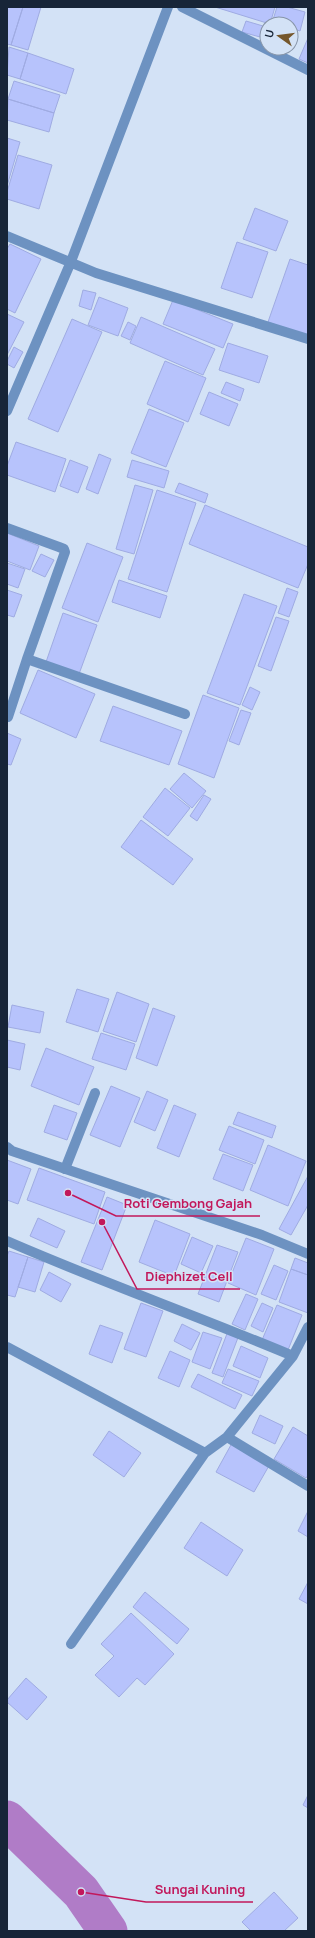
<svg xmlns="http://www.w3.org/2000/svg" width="315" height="1938" font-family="Manrope,sans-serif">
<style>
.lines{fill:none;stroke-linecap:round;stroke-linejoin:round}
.river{stroke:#b07cc7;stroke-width:39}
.building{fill:#b7c3fc;stroke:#9fabe2}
.minor{stroke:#6d92c1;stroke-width:10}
.tertiary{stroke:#6d92c1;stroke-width:10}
.leader{fill:none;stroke:#c2185b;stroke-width:1.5}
.callout-dot{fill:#c2185b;stroke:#d3e2f6;stroke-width:1.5}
.callout-label{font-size:13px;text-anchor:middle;font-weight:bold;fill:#c2185b;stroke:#d3e2f6;stroke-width:3;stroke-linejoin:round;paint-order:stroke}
</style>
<rect width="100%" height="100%" fill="#d3e2f6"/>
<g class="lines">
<!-- river -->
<path class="river" d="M7 1820 81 1892 108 1931"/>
</g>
<!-- building -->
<path class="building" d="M7 7H23L11 45 7 44Z
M23 7H41L28 50 11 45Z
M215 7H275L270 24Z
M277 7H287L305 12 300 31 291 28V24L272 23Z
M246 21 263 26 260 37 242 32Z
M308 38V63L299 59Z
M9 47 28 53 20 79 7 75Z
M28 53 74 69 66 94 20 79Z
M14 81 60 95 54 113 8 99Z
M8 99 54 113 49 132 7 120Z
M7 138 20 142 7 186Z
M18 155 52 165 39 209 7 199V192Z
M255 208 288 221 276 251 243 239Z
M237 242 268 252 252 298 221 288Z
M10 244 41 259 15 313 7 309V249Z
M290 259 308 265V337L268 322Z
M83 290 96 293 91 310 79 306Z
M99 297 128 308 118 336 88 325Z
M173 300 233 324 223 348 163 324Z
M7 314 24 322 7 355Z
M141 317 215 349 203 375 130 343Z
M72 319 102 332 58 432 28 419Z
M128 322 136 326 130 340 121 336Z
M228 343 268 356 259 383 219 370Z
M14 347 23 352 14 368 7 364V361Z
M165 361 206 378 188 422 147 404Z
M226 382 244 389 240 401 221 393Z
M209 392 238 404 229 426 200 414Z
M149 409 184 423 166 467 131 453Z
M16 442 66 459 55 492 7 475V466Z
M99 454 111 459 98 494 86 489Z
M70 460 88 467 78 493 60 486Z
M132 460 169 471 164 488 127 477Z
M179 483 208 494 205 503 175 492Z
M135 485 153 490 134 554 116 549Z
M157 490 196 503 167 592 128 579Z
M205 505 308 547V564L298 588 189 544Z
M7 533 39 546 30 570 7 561Z
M87 543 123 557 98 622 62 608Z
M41 554 54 560 45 577 32 571Z
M7 563 25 569 18 588 7 584Z
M119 580 167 596 160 618 112 602Z
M287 588 298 592 289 617 278 613Z
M7 590 22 595 14 617 7 615Z
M244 594 277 606 240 705 207 693Z
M63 613 97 625 79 674 46 662Z
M276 617 289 621 271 671 258 666Z
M38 670 95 694 76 738 20 713Z
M250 687 260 692 252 710 242 705Z
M203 695 239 708 214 778 178 764Z
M113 706 182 731 169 765 100 741Z
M241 710 251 713 239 745 229 741Z
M7 733 21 739 11 765 7 764Z
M184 773 206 791 192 808 170 789Z
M165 788 190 808 168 836 143 817Z
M204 795 211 799 197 821 190 816Z
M141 820 193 859 173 885 121 847Z
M77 989 109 999 98 1032 66 1022Z
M117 992 149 1004 136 1042 103 1031Z
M12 1005 44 1012 40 1033 8 1027Z
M153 1008 175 1016 157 1066 136 1058Z
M101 1033 135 1044 126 1070 92 1059Z
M7 1040 25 1044 20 1070 7 1067Z
M46 1048 94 1067 79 1105 31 1086Z
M111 1086 140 1098 120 1147 90 1135Z
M147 1091 168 1100 155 1131 134 1122Z
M54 1105 77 1113 67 1140 44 1132Z
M174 1105 196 1114 179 1157 157 1148Z
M238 1112 276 1126 272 1138 233 1124Z
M229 1126 264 1140 255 1164 219 1150Z
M268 1145 306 1161 288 1206 250 1190Z
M223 1154 253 1165 243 1191 213 1179Z
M7 1160 31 1169 18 1204 7 1200Z
M39 1168 105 1192 94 1224 27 1200Z
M308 1176V1205L291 1235 279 1229Z
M107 1197 127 1205 102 1270 81 1262Z
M38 1218 65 1231 57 1248 30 1236Z
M155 1220 190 1234 174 1276 139 1262Z
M192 1237 213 1246 201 1273 181 1264Z
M246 1238 274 1249 256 1295 228 1283Z
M217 1245 238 1252 219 1302 198 1294Z
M9 1251 28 1257 15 1297 7 1295V1256Z
M28 1257 44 1262 35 1292 18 1287Z
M295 1258 308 1263V1275L291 1269Z
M274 1265 288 1271 276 1300 261 1294Z
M291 1269 308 1275V1313L279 1302Z
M49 1272 71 1284 61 1302 40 1290Z
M246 1294 258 1299 245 1330 232 1324Z
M141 1303 163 1311 146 1357 124 1349Z
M262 1303 273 1308 263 1332 251 1326Z
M277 1305 302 1315 288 1350 262 1340Z
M182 1324 200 1333 191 1350 174 1341Z
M100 1325 123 1333 112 1363 89 1354Z
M228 1331 239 1335 223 1377 212 1373Z
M203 1332 222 1338 210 1369 192 1362Z
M241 1346 268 1358 260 1378 233 1366Z
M170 1351 190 1360 179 1387 158 1378Z
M228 1369 259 1381 252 1396 222 1383Z
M198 1374 242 1395 235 1409 191 1387Z
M260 1415 283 1426 275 1444 252 1433Z
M293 1427 308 1436V1475L306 1478 274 1459Z
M109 1431 141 1453 124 1477 93 1455Z
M232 1443 270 1464 254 1492 216 1472Z
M308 1511V1537L298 1531Z
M201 1522 243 1550 227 1576 184 1548Z
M308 1582V1604L299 1599Z
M145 1592 189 1629 177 1644 133 1607Z
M131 1613 174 1654 145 1685 137 1678 119 1697 95 1675 114 1656 101 1644Z
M26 1678 47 1697 27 1720 7 1702V1700Z
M308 1795V1808L303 1805Z
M274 1892 298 1918 284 1931H251L242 1922Z"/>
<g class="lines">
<!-- minor -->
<path class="minor" d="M182 7 308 70
M7 236 96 273 308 339
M7 411 70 264 168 7
M7 528 59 547 64 549 65 552 27 659 8 717
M27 659 185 714
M65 1169 95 1093
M7 1241C101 1282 198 1316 293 1356L308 1327
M7 1347 205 1453
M227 1437 308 1486
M71 1644 205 1453 227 1437 293 1356"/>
<!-- tertiary -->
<path class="tertiary" d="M7 1147 12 1151 262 1235 308 1254"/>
</g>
<!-- callouts -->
<path class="leader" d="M68 1193L116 1216H260M102 1222L137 1289H240M81 1892L146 1902H253"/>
<g class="callout-dot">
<circle cx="68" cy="1193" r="4"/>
<circle cx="102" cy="1222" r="4"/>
<circle cx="81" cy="1892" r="4"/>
</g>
<g class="callout-label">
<text x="188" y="1208">Roti Gembong Gajah</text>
<text x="189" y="1281">Diephizet Cell</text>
<text x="200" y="1894">Sungai Kuning</text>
</g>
<!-- border -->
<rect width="315" height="1938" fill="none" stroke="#172538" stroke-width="16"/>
<!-- north arrow -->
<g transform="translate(279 36) rotate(284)"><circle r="19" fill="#d3e2f6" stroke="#8896aa"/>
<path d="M0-3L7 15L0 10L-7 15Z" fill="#75572c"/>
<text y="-6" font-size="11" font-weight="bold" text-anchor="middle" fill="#172538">U</text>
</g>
</svg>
